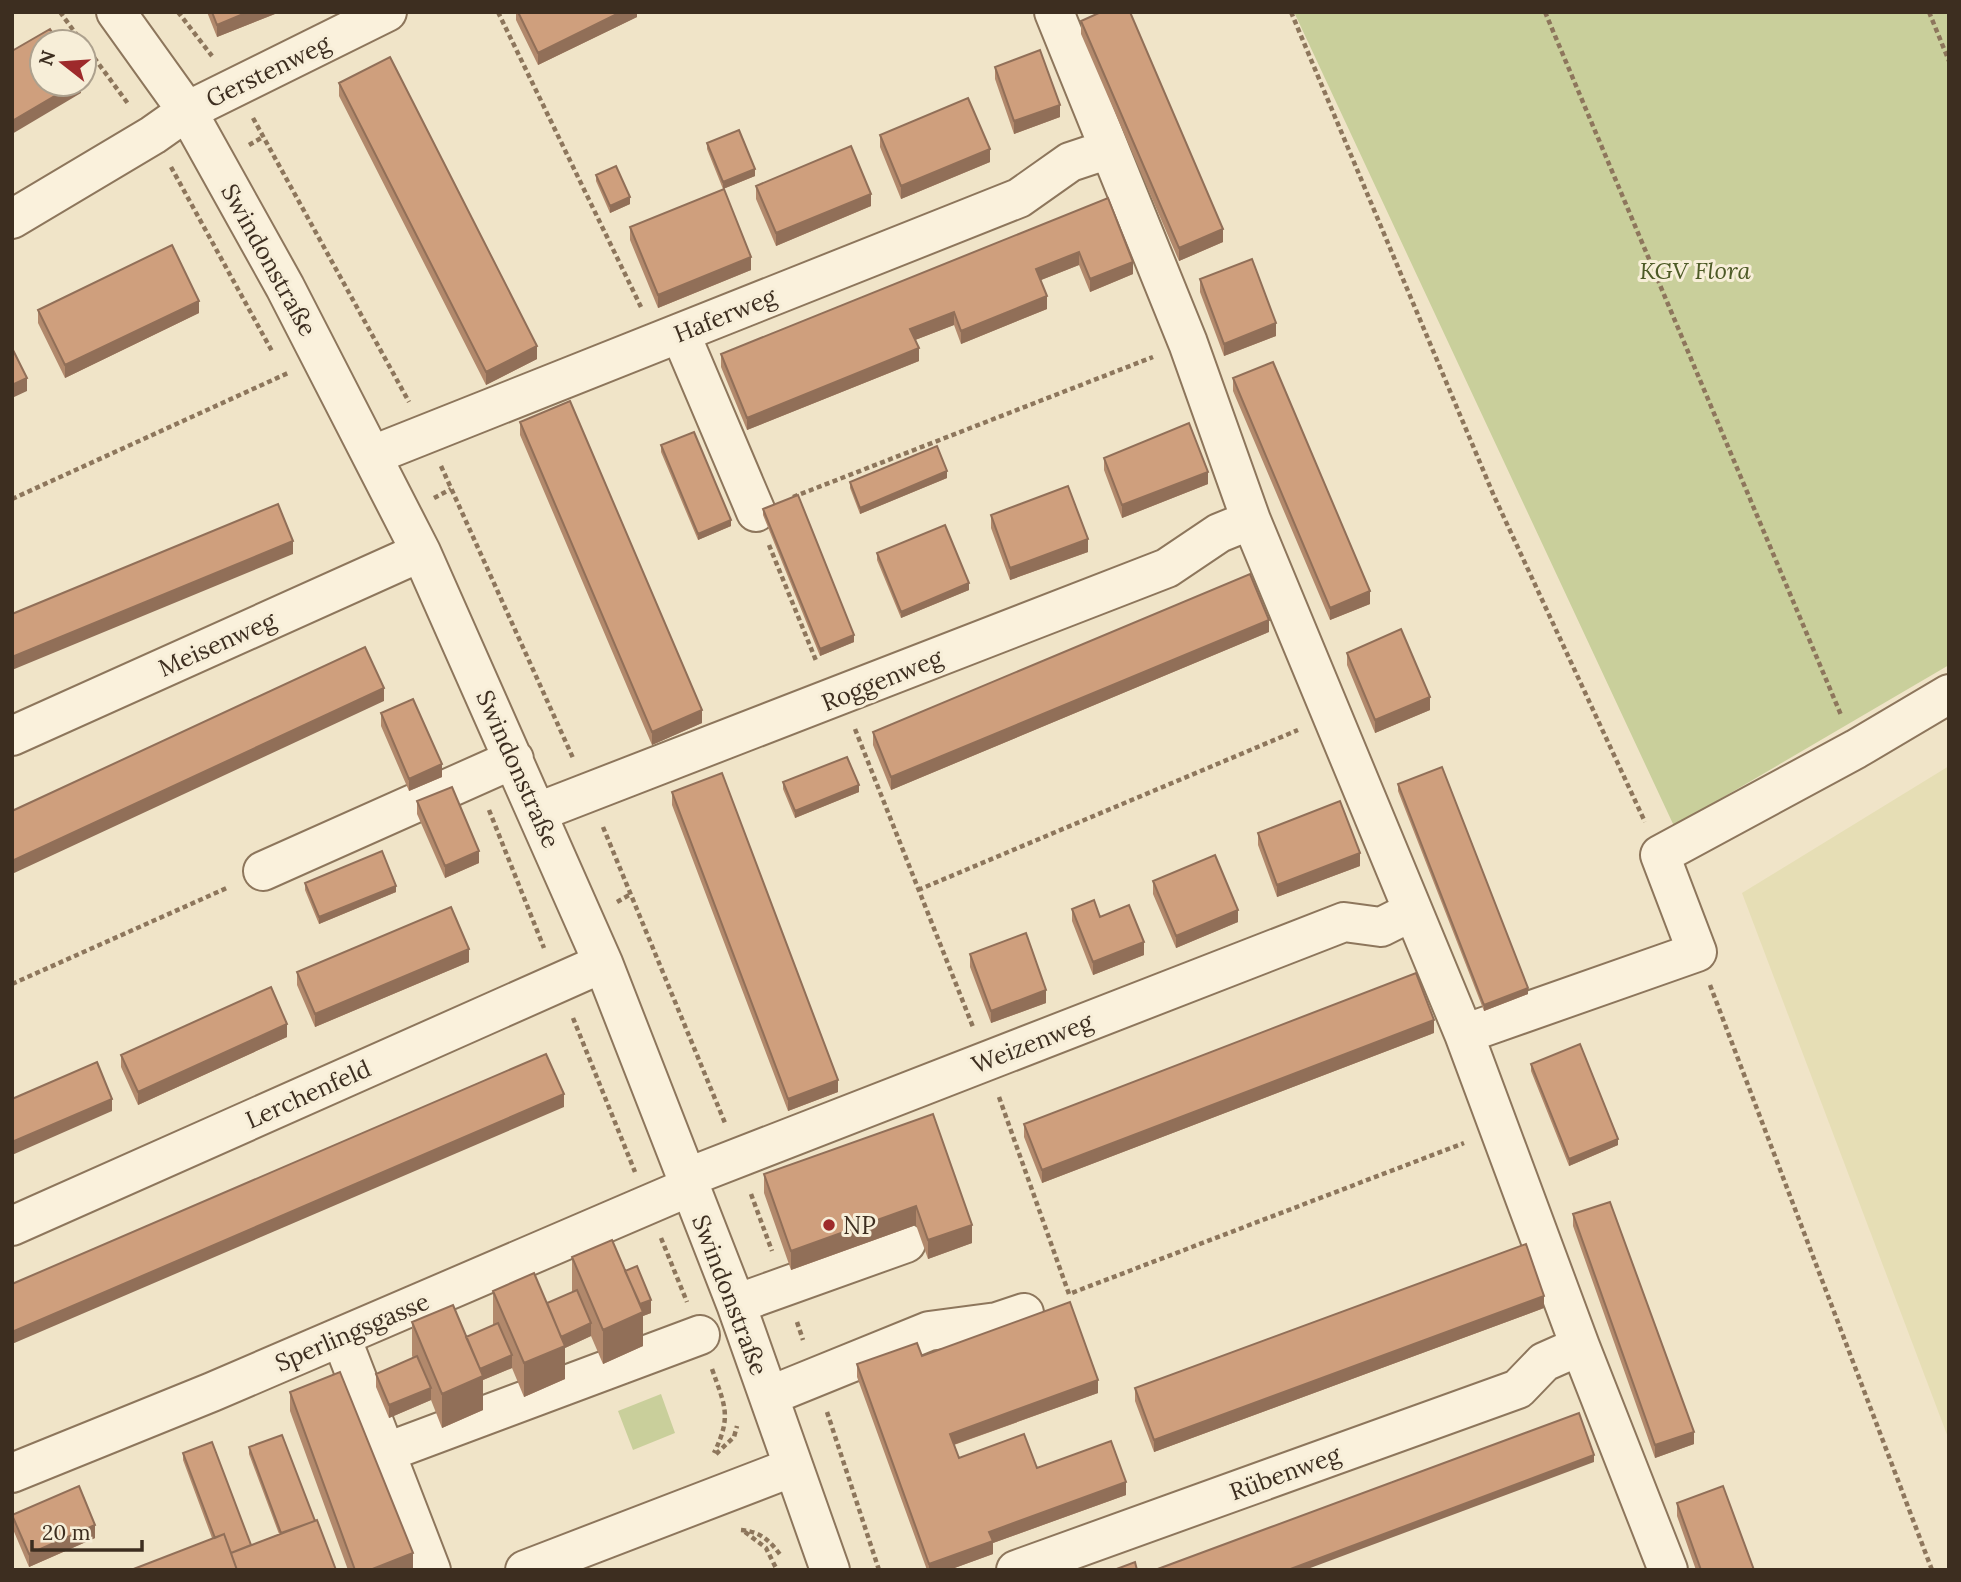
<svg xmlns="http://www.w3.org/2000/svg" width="1961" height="1582" font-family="Lora,serif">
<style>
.farmland{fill:#e6deb5}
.green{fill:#c9cf9b}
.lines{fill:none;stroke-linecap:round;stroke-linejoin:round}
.minor-casing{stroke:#8d765c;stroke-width:42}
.path{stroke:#8d765c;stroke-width:4.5;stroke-dasharray:5 3.5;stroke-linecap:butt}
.minor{stroke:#faf1dc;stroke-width:38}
.wall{fill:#b2896c}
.shaded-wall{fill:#916f58}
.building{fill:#cf9f7d;stroke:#916f58;stroke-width:2}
.poi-dot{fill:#9e2a2b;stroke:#f7eed8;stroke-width:2.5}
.labels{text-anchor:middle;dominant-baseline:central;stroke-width:6;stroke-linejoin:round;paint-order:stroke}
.street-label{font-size:24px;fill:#3d2e20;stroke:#f7eed8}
.park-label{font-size:24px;font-style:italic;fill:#4d5a26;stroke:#f7eed8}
.poi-label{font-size:24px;fill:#3d2e20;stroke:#f7eed8;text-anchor:start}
</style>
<rect width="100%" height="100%" fill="#f0e4c8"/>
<!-- farmland -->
<path class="farmland" d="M1949 766V1440L1742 893Z"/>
<!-- green -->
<path class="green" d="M1294 12H1949V665L1674 826Z
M661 1394 675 1433 633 1450 618 1411Z"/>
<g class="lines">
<defs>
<path id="minor" d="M116 12 187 111 285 287 421 552 603 963 736 1304 830 1570
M1054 12 1188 343 1251 520 1464 1034 1580 1346 1668 1570
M12 219 153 135 187 111 387 12
M680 333 756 512
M373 455 1019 198 1070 162 1109 149
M12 736 421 552
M538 812 1167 568 1219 533 1251 520
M263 871 514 759
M1464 1034 1697 952 1660 855 1856 749 1949 694
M686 1178 1344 922 1381 927 1413 911
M12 1226 603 963
M736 1304 906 1243
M341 1337 431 1570
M769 1396 929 1331 997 1322 1024 1313
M387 1452 700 1335
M12 1473 212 1392 689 1187
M525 1570 793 1467
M1016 1570 1518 1389 1544 1362 1580 1346"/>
</defs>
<!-- minor casing -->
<use href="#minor" class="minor-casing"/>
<!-- path -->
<path class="path" d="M60 12 82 42
M178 12 212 56
M498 12 641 307
M1291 12 1494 496 1645 822
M1545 12 1841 715
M1929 12 1949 61
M84 44 129 105
M253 118 409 402
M249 145 263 137
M171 167 273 353
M441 466 573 758
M793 497 1153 357
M434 498 451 489
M12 499 288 373
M769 545 817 663
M855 729 973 1027
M489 810 544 948
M603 827 725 1123
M918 890 1298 730
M617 902 631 894
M12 984 229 887
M1710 985 1932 1570
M573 1018 635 1172
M999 1097 1069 1294 1464 1143
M751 1194 772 1251
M661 1238 687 1302
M797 1322 803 1340
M712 1369C725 1406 732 1416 714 1453
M827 1412 879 1570
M716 1454 734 1437 737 1426
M741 1530C762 1532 770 1541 782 1557
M745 1532 766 1548 777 1570"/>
<!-- minor -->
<use href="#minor" class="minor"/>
</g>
<!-- wall -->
<path class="wall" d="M207 12H280L217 37Z
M516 12H637V17L538 65 516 20Z
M1081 21 1223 242 1179 261 1081 34Z
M995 67 1060 117 1014 134 995 79Z
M339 83 537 359 486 385 339 96Z
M880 135 990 162 901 199 880 147Z
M707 143 755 176 723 189 707 149Z
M596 175 630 204 610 213 596 181Z
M756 186 871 206 776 246 756 199Z
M1108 198 1133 274 1090 292 1079 265 1041 280 1047 309 961 344 954 325 915 340 919 361 747 430 721 367V354Z
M630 227 751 270 658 308 630 240Z
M1200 279 1276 336 1224 356 1200 292Z
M38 310 199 313 65 378 38 323Z
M1233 378 1370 604 1330 620 1233 391Z
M520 422 702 723 652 745 520 435Z
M661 445 731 526 698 540 661 452Z
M1104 458 1208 484 1122 518 1104 470Z
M947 478 860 514 850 488V482Z
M763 509 854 642 820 656 763 515Z
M991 515 1088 552 1010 580 991 528Z
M877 553 969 590 901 618 877 560Z
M1269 632 891 790 873 745V732Z
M1347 653 1430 710 1375 733 1347 665Z
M381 713 442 777 409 791 381 726Z
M783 782 859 792 795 818 783 789Z
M1398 784 1528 994 1484 1011 1398 791Z
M672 792 838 1092 788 1111 672 805Z
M417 801 479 863 445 878 417 814Z
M1258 833 1360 866 1277 897 1258 845Z
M1153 881 1238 922 1176 948 1153 894Z
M305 883 396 892 319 924 305 890Z
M1072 909 1100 917 1144 955 1093 975 1072 921Z
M970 954 1046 1003 991 1023 970 967Z
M469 962 315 1027 297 985V972Z
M1434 1033 1042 1183 1024 1137V1124Z
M287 1037 138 1105 121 1067V1055Z
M1531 1064 1618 1145 1569 1166 1531 1071Z
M933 1114 972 1243 928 1259 916 1225 791 1270 764 1193V1174Z
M1573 1214 1694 1444 1655 1458 1573 1226Z
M572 1257 625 1271 651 1313 643 1316V1346L603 1364 591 1336 565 1348V1379L524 1397 512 1368 483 1380V1410L442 1428 431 1400 389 1418 376 1387V1374L413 1358 412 1356V1322L466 1337 493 1325V1291L547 1303 572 1292Z
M1544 1308 1154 1452 1135 1401V1388Z
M922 1356 1098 1393 954 1445 959 1458 1037 1468 1126 1495 993 1543V1554L949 1570H927L857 1377V1364Z
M290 1392 413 1570H348L290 1411Z
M249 1447 315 1521 336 1570 212 1538 183 1460V1453L251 1545 279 1534 249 1454Z
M1677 1503 1754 1570H1696L1677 1516Z
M12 1515 95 1538 29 1567 12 1527Z"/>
<!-- shaded-wall -->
<path class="shaded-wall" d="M248 12H280L217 37V25Z
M621 12H637V17L538 65V53Z
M75 84H81V93L12 134V121Z
M1060 105V117L1014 134V121Z
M990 149V162L901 199V186Z
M755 169V176L723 189V182Z
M871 194V206L776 246V233Z
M630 197V204L610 213V206Z
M1223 229V242L1179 261V248Z
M1079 252V265L1036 282V269Z
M751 257V270L658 308V295Z
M1133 262V274L1090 292V279Z
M1047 296V309L961 344V331Z
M199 301V313L65 378V365Z
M954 312V325L910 342V329Z
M1276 323V336L1224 356V344Z
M537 346V359L486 385V372Z
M919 348V361L747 430V418Z
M27 378V391L12 398V385Z
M947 471V478L860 514V508Z
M1208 472V484L1122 518V505Z
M731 520V526L698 540V534Z
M1088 539V552L1010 580V568Z
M293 541V554L12 670V657Z
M969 583V590L901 618V612Z
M1370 591V604L1330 620V608Z
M1269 620V632L891 790V777Z
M854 635V642L820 656V649Z
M384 688V701L12 874V861Z
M1430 697V710L1375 733V720Z
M702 710V723L652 745V732Z
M442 764V777L409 791V779Z
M859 785V792L795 818V811Z
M479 851V863L445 878V866Z
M1360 853V866L1277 897V885Z
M396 886V892L319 924V917Z
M1238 910V922L1176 948V936Z
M1144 942V955L1093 975V962Z
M469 949V962L315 1027V1014Z
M1528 988V994L1484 1011V1005Z
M1046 990V1003L991 1023V1011Z
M1434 1020V1033L1042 1183V1170Z
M287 1024V1037L138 1105V1092Z
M838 1080V1092L788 1111V1099Z
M564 1094V1107L12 1344V1332Z
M112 1099V1111L12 1155V1142Z
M1618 1139V1145L1569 1166V1159Z
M916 1206V1225L791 1270V1251Z
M972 1225V1243L928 1259V1240Z
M1544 1296V1308L1154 1452V1440Z
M651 1300V1313L643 1316V1346L603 1364V1330L632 1307Z
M591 1323V1336L565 1348V1379L524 1397V1363L554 1340Z
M512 1355V1368L483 1380V1410L442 1428V1394L472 1372Z
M1098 1380V1393L950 1446V1434Z
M431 1388V1400L389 1418V1405Z
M1694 1432V1444L1655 1458V1445Z
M1594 1455V1462L1305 1570H1288Z
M1126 1482V1495L993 1543V1554L949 1570H929V1564L989 1532Z
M95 1525V1538L29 1567V1554Z
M413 1553V1570H370Z"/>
<!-- building -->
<path class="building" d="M212 12H248L217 25Z
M518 12H621L538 53Z
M1101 12H1130L1223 229 1179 248 1081 21Z
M50 29 58 42H42V84H75L12 121V51Z
M1040 50 1060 105 1014 121 995 67Z
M390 57 537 346 486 372 339 83Z
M968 98 990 149 901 186 880 135Z
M739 130 755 169 723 182 707 143Z
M851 146 871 194 776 233 756 186Z
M616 166 630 197 610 206 596 175Z
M724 189 751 257 658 295 630 227Z
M1108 198 1133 262 1090 279 1079 252 1036 269 1047 296 961 331 954 312 910 329 919 348 747 418 721 354Z
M172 245 199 301 65 365 38 310Z
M1252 259 1276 323 1224 344 1200 279Z
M12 348 27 378 12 385Z
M1273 362 1370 591 1330 608 1233 378Z
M570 401 702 710 652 732 520 422Z
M1189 423 1208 472 1122 505 1104 458Z
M694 432 731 520 698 534 661 445Z
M937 446 947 471 860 508 850 482Z
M1068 486 1088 539 1010 568 991 515Z
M798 495 854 635 820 649 763 509Z
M278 504 293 541 12 657V614Z
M945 525 969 583 901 612 877 553Z
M1250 574 1269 620 891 777 873 732Z
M1401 629 1430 697 1375 720 1347 653Z
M365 647 384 688 12 861V811Z
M413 699 442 764 409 779 381 713Z
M847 757 859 785 795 811 783 782Z
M1442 767 1528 988 1484 1005 1398 784Z
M722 773 838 1080 788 1099 672 792Z
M452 787 479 851 445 866 417 801Z
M1340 801 1360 853 1277 885 1258 833Z
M382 851 396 886 319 917 305 883Z
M1215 855 1238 910 1176 936 1153 881Z
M1094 900 1100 917 1129 905 1144 942 1093 962 1072 909Z
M451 907 469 949 315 1014 297 972Z
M1026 933 1046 990 991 1011 970 954Z
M1416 973 1434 1020 1042 1170 1024 1124Z
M271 987 287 1024 138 1092 121 1055Z
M1580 1044 1618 1139 1569 1159 1531 1064Z
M546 1054 564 1094 12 1332V1284Z
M97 1062 112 1099 12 1142V1099Z
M933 1114 972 1225 928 1240 916 1206 791 1251 764 1174Z
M1610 1202 1694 1432 1655 1445 1573 1214Z
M612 1240 643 1312 603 1330 572 1257Z
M1526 1244 1544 1296 1154 1440 1135 1388Z
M637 1266 651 1300 640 1304 625 1271Z
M534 1273 565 1346 524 1363 493 1291Z
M577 1290 591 1323 561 1337 547 1303Z
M1070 1302 1098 1380 950 1434 959 1458 1024 1434 1037 1468 1111 1441 1126 1482 989 1532 993 1541 929 1564 857 1364 917 1343 922 1356Z
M453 1305 483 1376 442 1394 412 1322Z
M498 1323 512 1355 480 1369 466 1337Z
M417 1356 431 1388 389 1405 376 1374Z
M340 1372 413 1553 370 1570H355L290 1392Z
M1579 1413 1594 1455 1288 1570H1155Z
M282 1435 315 1521 281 1533 249 1447Z
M212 1442 251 1545 231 1553 224 1534 215 1538 183 1453Z
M79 1486 95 1525 29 1554 12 1515Z
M1723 1486 1754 1570H1701L1677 1503Z
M317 1520 336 1570H237L231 1553Z
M224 1534 237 1570H131Z
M1135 1562 1137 1570H1114Z"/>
<!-- markers -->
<circle class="poi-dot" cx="829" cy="1225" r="7"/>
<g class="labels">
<!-- street labels -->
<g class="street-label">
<text transform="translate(268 71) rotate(-26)">Gerstenweg</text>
<text transform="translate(269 260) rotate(61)">Swindonstraße</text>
<text transform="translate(725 315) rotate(-22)">Haferweg</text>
<text transform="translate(217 644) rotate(-24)">Meisenweg</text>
<text transform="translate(882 680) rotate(-22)">Roggenweg</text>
<text transform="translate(518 769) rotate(66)">Swindonstraße</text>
<text transform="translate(1032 1043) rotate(-21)">Weizenweg</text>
<text transform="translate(308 1094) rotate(-24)">Lerchenfeld</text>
<text transform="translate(730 1295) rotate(69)">Swindonstraße</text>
<text transform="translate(352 1332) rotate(-23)">Sperlingsgasse</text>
<text transform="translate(1285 1473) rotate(-20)">Rübenweg</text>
</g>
<!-- park labels -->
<g class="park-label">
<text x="1695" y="270">KGV Flora</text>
</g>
<!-- poi labels -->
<g class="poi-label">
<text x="843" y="1225">NP</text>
</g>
</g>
<!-- border -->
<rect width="1961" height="1582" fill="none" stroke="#3d2e20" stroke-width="28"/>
<!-- north arrow -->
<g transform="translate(63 63) rotate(287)"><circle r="33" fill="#f7eed8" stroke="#ada18e" stroke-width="2"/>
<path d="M0-5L12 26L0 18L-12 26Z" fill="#9e2a2b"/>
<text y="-10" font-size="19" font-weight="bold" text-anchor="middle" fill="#3d2e20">N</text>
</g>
<!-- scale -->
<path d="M32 1540v10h110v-10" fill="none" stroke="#3d2e20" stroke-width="3.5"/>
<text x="42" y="1540" font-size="21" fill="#3d2e20" stroke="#f7eed8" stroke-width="5" paint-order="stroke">20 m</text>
</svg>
